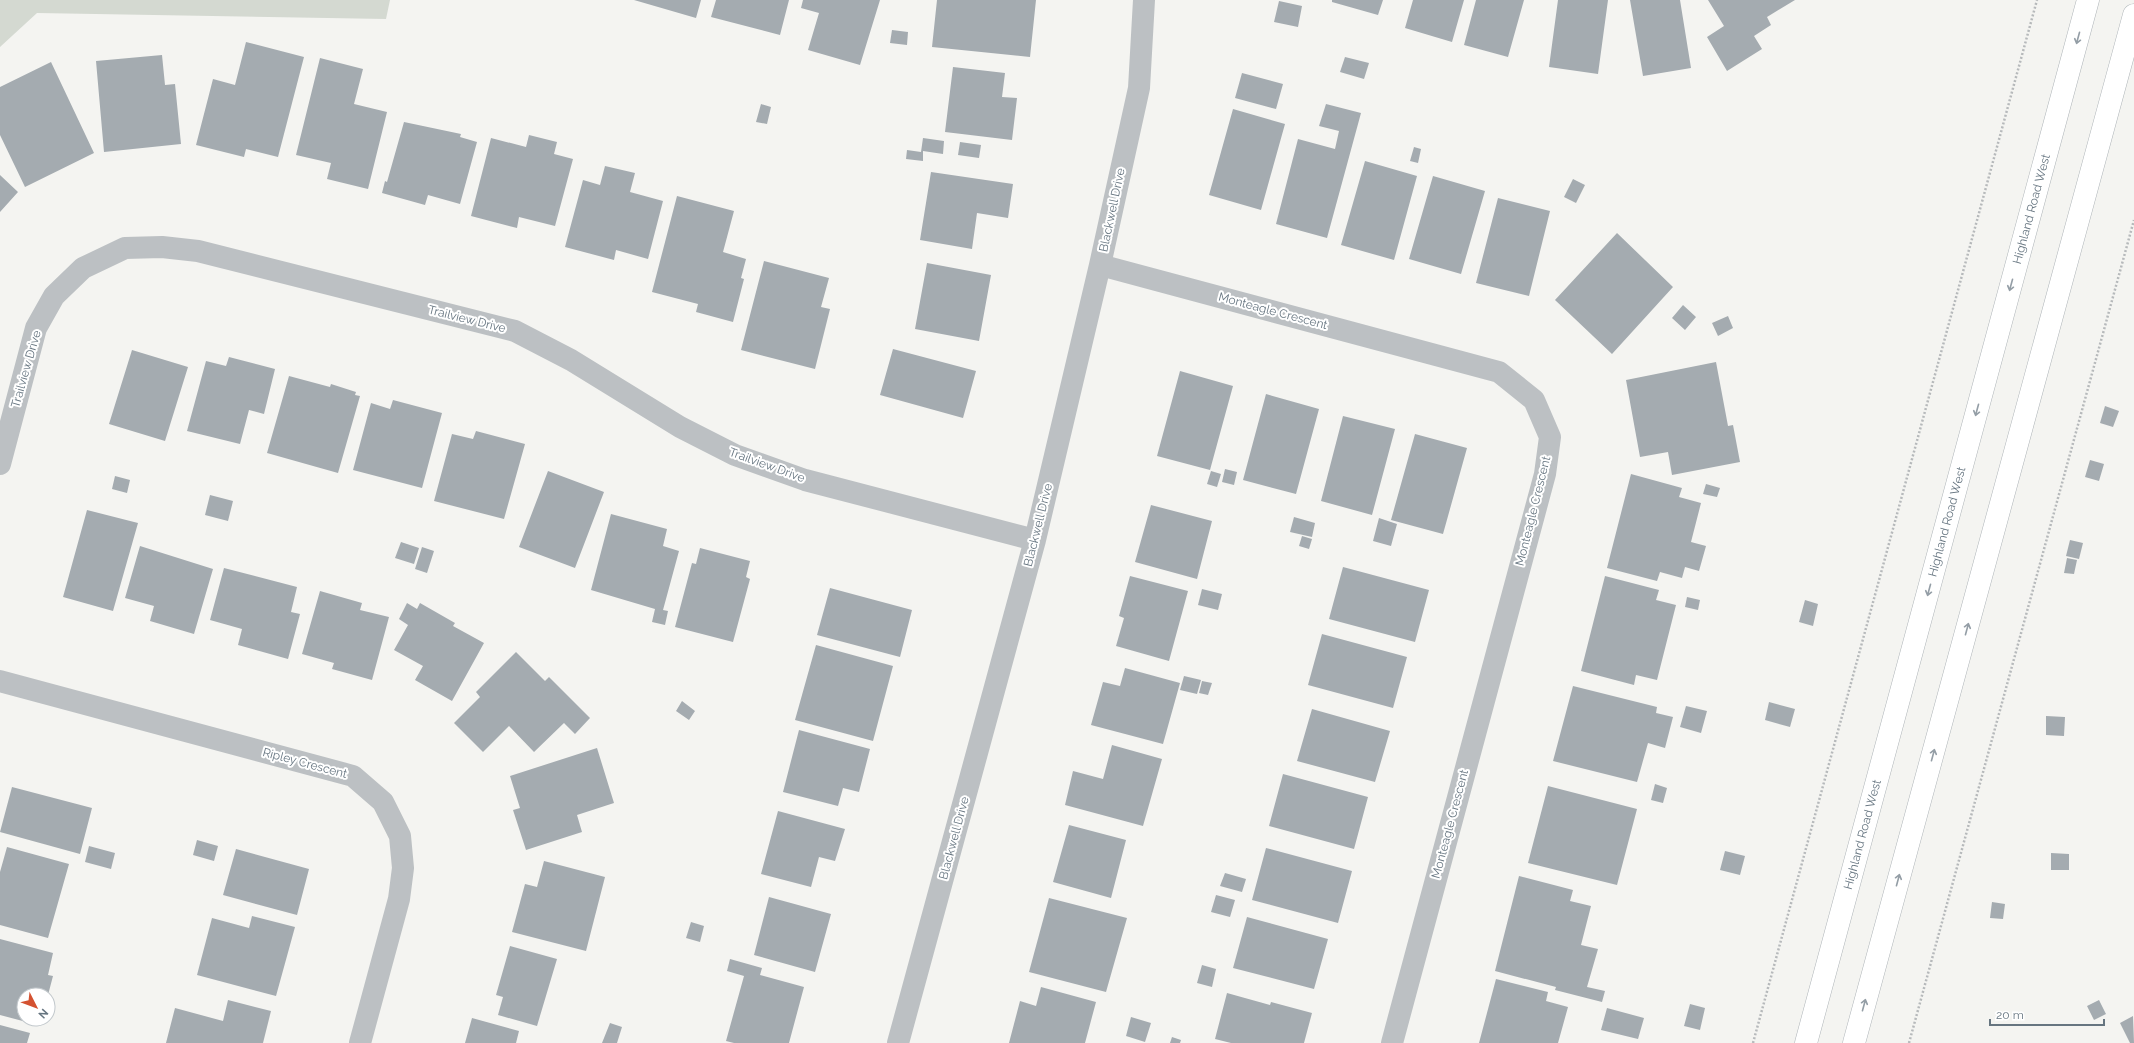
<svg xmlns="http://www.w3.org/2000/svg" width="2134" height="1043" font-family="Raleway,sans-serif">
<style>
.green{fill:#d4d9d1}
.building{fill:#a4abb0}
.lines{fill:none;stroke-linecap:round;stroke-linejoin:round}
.secondary-casing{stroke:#aeb4b8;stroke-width:23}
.path{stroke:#b6b9bb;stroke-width:2.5;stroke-dasharray:2 2;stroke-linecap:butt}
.street{stroke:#bcc0c3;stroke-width:22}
.secondary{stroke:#fff;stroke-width:22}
.oneway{stroke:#949ea6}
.labels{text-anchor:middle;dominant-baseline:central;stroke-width:4;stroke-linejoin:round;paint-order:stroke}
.street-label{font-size:12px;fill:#667580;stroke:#fff}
</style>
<rect width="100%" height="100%" fill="#f4f4f1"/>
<!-- green -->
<path class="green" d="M0 0H390L386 19 37 13 0 47Z"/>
<!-- building -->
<path class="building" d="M634 0H701L696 18Z
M716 0H789L780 35 711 17Z
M803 0H880L860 65 808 50 819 13 801 8Z
M937 0H1036L1030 57 932 47Z
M1332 0H1383L1378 15 1332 2Z
M1413 0H1464L1452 42 1405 28Z
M1476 0H1524L1508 57 1464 45Z
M1558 0H1608L1598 74 1549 67Z
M1630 0H1680L1691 68 1643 76Z
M1708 0H1795L1767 17 1771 25 1754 36 1762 49 1727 71 1707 37 1724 26Z
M1279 1 1302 6 1298 27 1274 22Z
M892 30 908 32 907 45 890 43Z
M246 42 304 57 278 157 246 149 244 157 196 145 213 79 235 85Z
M162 55 165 85 175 84 181 144 104 152 96 61Z
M1345 57 1369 63 1364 79 1340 72Z
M320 58 363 69 354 104 387 112 368 189 327 179 331 163 296 155Z
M51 62 94 153 25 187 0 135V87Z
M953 67 1005 73 1002 97 1017 98 1012 140 945 132Z
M1242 73 1283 84 1276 109 1235 98Z
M761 104 771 107 767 124 756 122Z
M1326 104 1361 113 1327 238 1276 224 1298 139 1335 149 1339 131 1319 126Z
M1233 109 1285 124 1261 210 1209 195Z
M404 122 461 134 460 137 477 142 460 204 428 195 425 205 382 193 385 181 387 182Z
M529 135 557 142 554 154 573 159 555 226 519 217 517 228 471 216 491 138 526 147Z
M923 138 944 141 943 154 923 151V161L906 159 907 150 921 152Z
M960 142 981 145 979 158 958 155Z
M1414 147 1421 149 1418 163 1410 161Z
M1365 161 1417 176 1394 260 1341 245Z
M605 166 635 173 630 192 663 201 648 259 616 250 614 260 565 247 583 180 600 185Z
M931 172 1013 184 1008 218 977 213 972 249 920 240Z
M0 175 18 192 0 212Z
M1433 176 1485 191 1461 274 1409 259Z
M1573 179 1585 185 1576 203 1564 197Z
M677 196 734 211 723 252 746 259 741 278 744 279 733 322 696 312 698 304 652 292Z
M1498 198 1550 211 1529 296 1476 283Z
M1617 233 1673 287 1612 354 1555 300Z
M764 261 829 278 821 307 830 309 815 369 741 350Z
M927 263 991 275 979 341 915 329Z
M1683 305 1696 317 1685 330 1672 318Z
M1728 316 1733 328 1718 336 1712 323Z
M893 349 976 371 963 418 880 395Z
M132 350 188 367 165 441 109 424Z
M229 357 275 369 264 414 249 410 240 444 187 431 206 361 226 366Z
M1716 362 1728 426 1733 425 1740 462 1672 475 1668 452 1640 457 1626 380Z
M1180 371 1233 386 1210 470 1157 456Z
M289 376 330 387 331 384 356 392 355 395 360 396 338 473 267 453Z
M1266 394 1319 409 1296 494 1243 480Z
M393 400 442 413 422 488 353 470 371 403 390 409Z
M2105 406 2119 411 2113 427 2100 423Z
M1343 416 1395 429 1372 515 1321 501Z
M476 431 525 444 504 519 434 501 452 434 473 439Z
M1415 434 1467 448 1443 534 1391 520Z
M2090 460 2104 464 2099 481 2085 477Z
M1225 469 1237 472 1234 485 1222 482Z
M548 471 604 492 575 568 519 547Z
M1211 471 1221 474 1217 487 1207 484Z
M1631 474 1682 488 1679 497 1701 503 1691 542 1706 546 1699 571 1685 567 1682 578 1660 572 1657 581 1607 568Z
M115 476 130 480 127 493 112 489Z
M1706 484 1720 488 1717 497 1703 494Z
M210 495 233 501 228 521 205 515Z
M1151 505 1212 521 1197 579 1135 562Z
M87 510 138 523 113 611 63 597Z
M611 514 667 529 663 546 679 551 663 610 668 611 665 625 652 622 655 609 591 590Z
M1294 517 1315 523 1312 537 1290 532Z
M1379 518 1397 524 1391 546 1373 541Z
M1302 536 1312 539 1309 549 1299 546Z
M2070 540 2083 543 2079 559 2066 556Z
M401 542 419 548 414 564 395 558Z
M140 546 213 569 194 634 150 621 154 606 125 598Z
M422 547 434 551 427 573 415 569Z
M700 548 750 561 746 577 750 579 733 642 675 627 692 563 696 564Z
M2067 558 2077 560 2074 574 2064 573Z
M1343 567 1429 590 1415 642 1329 619Z
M224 568 297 587 291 612 300 614 288 659 238 645 242 629 210 620Z
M1130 576 1188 591 1169 661 1116 646 1124 618 1119 616Z
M1605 576 1659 590 1656 600 1676 605 1657 680 1636 675 1634 685 1581 671Z
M830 588 912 610 900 657 817 635Z
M1202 589 1222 594 1218 610 1198 605Z
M320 591 362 603 360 610 389 617 372 680 332 669 334 663 302 654Z
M1687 597 1700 600 1698 610 1685 607Z
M1805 600 1818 604 1813 626 1799 622Z
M407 603 417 609 420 603 455 623 453 626 484 643 452 701 415 680 423 666 394 650 408 625 399 619Z
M1322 634 1407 657 1393 708 1308 685Z
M816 645 893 666 873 741 795 720Z
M516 652 545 681 549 677 590 718 575 734 564 723 534 752 509 726 483 752 454 723 480 697 476 692Z
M1125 668 1180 683 1163 744 1091 725 1103 682 1120 686Z
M1184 676 1201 680 1197 694 1180 690Z
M1202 681 1212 683 1208 695 1199 693Z
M1573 686 1657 707 1656 713 1673 717 1665 748 1648 743 1637 782 1553 761Z
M682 701 695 711 689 720 676 711Z
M1769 702 1795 709 1790 727 1765 720Z
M1686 706 1707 711 1701 733 1680 727Z
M1312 709 1390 731 1375 782 1297 761Z
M2046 716 2065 717 2064 736 2046 735Z
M799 730 870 749 859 792 843 788 838 806 783 792Z
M1112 745 1162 759 1143 826 1065 805 1073 771 1103 779Z
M597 748 614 803 577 815 582 832 526 850 513 810 520 808 510 776Z
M1283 774 1368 797 1354 849 1269 826Z
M1655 784 1667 788 1663 803 1651 800Z
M1548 786 1637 809 1617 885 1528 863Z
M12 787 92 808 80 854 0 832Z
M778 811 845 829 835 861 819 857 811 887 761 874Z
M1069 825 1126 840 1111 898 1053 882Z
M197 840 218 846 214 861 193 855Z
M89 846 115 853 111 869 85 862Z
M7 847 69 864 48 938 0 925V872Z
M1266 848 1352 871 1338 923 1252 900Z
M236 849 309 869 297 915 223 895Z
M1725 851 1745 856 1740 875 1720 870Z
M2051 853 2069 854V870H2051Z
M544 861 605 877 586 951 512 932 525 884 537 887Z
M1225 873 1246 879 1242 892 1220 886Z
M1519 876 1573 890 1570 901 1591 906 1581 945 1598 949 1587 987 1605 991 1602 1002 1555 990 1556 987 1495 971Z
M1216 895 1235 900 1230 917 1211 912Z
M769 897 831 914 815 972 754 955Z
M1049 898 1127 918 1106 992 1029 972Z
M1992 902 2005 904 2003 919 1990 918Z
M252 916 295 927 276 996 197 975 212 918 249 928Z
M1247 917 1328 939 1314 989 1233 968Z
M691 922 704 926 700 942 686 938Z
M0 939 53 953 48 975 53 976 48 995H24V1019H41L40 1021 35 1020 34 1024 0 1015Z
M510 946 557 959 537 1026 498 1015 503 997 496 995Z
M730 959 762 968 760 975 804 987 789 1043H734L726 1041 744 976 727 971Z
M1202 965 1216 969 1212 987 1197 983Z
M1496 979 1548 992 1546 1001 1568 1007 1558 1043H1479Z
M1041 987 1096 1002 1085 1043H1009L1020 1001 1036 1006Z
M1227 993 1270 1005 1271 1002 1312 1013 1304 1043H1231L1215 1039Z
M228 1000 271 1011 263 1043H166L175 1008 223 1021Z
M2099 1000 2106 1014 2094 1020 2087 1006Z
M1690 1004 1705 1008 1700 1030 1684 1026Z
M1607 1008 1644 1018 1638 1039 1601 1030Z
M2133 1016 2134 1043H2130L2120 1023Z
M1131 1017 1151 1023 1145 1042 1126 1036Z
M472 1018 519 1031 516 1043H465Z
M610 1023 622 1027 617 1043H602Z
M0 1025 30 1033 27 1043H0Z
M1172 1037 1181 1040 1180 1043H1170Z"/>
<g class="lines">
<defs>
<g id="secondary">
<path id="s1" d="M1806 1043 2088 0"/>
<path d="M1854 1043 2134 15"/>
</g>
</defs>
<!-- secondary casing -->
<use href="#secondary" class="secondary-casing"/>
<!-- path -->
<path class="path" d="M1753 1043 2037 0
M1909 1043 2134 220"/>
<!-- street -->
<path class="street" d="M1100 265 1499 372 1534 400 1550 437 1545 474 1392 1043
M0 464 36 328 54 296 83 268 125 248 162 247 198 251 515 331 571 360 680 427 735 455 805 480 1035 540
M0 681 353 776 383 802 400 836 403 868 399 899 360 1043
M898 1043 1035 540 1100 265 1139 88 1144 0"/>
<!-- secondary -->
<use href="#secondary" class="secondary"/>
</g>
<!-- one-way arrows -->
<defs><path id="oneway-shaft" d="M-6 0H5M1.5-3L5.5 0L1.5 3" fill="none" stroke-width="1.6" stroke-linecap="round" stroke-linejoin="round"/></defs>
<g class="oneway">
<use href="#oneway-shaft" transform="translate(2078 38) rotate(105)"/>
<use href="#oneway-shaft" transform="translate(2011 285) rotate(105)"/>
<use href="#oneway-shaft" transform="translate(1977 410) rotate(105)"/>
<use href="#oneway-shaft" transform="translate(1929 590) rotate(105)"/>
<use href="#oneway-shaft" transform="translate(1967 629) rotate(-75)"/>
<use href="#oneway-shaft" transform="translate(1933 755) rotate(-75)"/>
<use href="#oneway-shaft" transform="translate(1898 880) rotate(-75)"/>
<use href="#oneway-shaft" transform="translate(1864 1005) rotate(-75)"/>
</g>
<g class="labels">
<!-- street labels -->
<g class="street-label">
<text stroke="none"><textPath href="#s1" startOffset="864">Highland Road West</textPath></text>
<text transform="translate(1112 210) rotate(-78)">Blackwell Drive</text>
<text transform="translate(1273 311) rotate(15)">Monteagle Crescent</text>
<text transform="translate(467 319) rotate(14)">Trailview Drive</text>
<text transform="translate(26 369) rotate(-74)">Trailview Drive</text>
<text transform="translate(767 465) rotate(20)">Trailview Drive</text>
<text transform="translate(1533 511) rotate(-76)">Monteagle Crescent</text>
<text stroke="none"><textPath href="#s1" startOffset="540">Highland Road West</textPath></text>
<text transform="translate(1038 525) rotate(-76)">Blackwell Drive</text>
<text transform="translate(305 763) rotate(15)">Ripley Crescent</text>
<text transform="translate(1450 824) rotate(-75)">Monteagle Crescent</text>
<text stroke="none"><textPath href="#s1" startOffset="216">Highland Road West</textPath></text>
<text transform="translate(954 838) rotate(-75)">Blackwell Drive</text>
</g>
</g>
<!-- north arrow -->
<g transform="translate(36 1007) rotate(132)"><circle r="19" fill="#ffffff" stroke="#c2c8cc"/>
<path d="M0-3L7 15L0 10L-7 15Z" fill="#d45231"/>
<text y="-6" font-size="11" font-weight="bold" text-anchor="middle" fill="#667580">N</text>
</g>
<!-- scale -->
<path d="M1990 1019v6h114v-6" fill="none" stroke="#667580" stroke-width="2"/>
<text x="1996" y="1019" font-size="12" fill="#667580" stroke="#ffffff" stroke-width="3" paint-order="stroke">20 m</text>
</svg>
